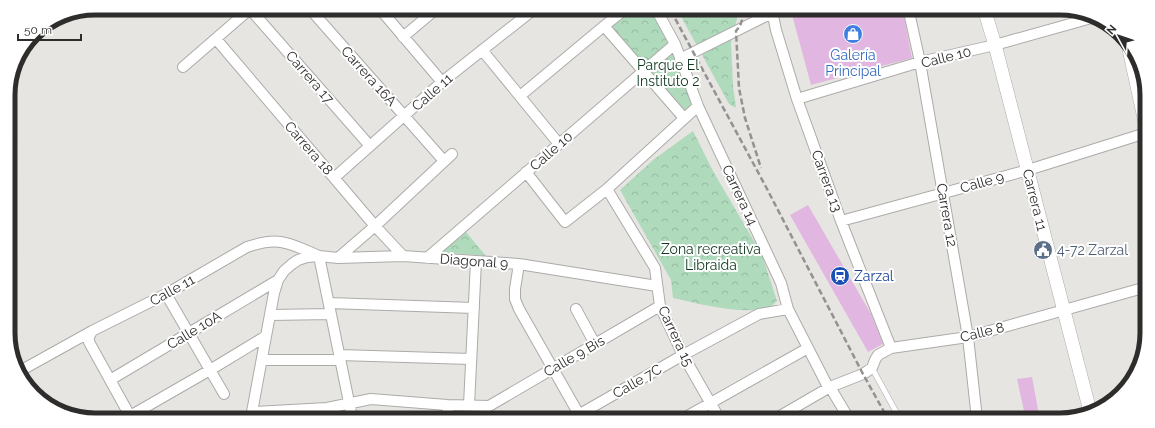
<svg xmlns="http://www.w3.org/2000/svg" width="1155" height="428" font-family="Raleway,sans-serif">
<style>
.park{fill:url(#park-crowns)}
.building{fill:#e1b7e1}
.lines{fill:none;stroke-linecap:round;stroke-linejoin:round}
.service-casing{stroke:#adaba9;stroke-width:6}
.minor-casing{stroke:#adaba9;stroke-width:12}
.tertiary-casing{stroke:#adaba9;stroke-width:14}
.service{stroke:#fff;stroke-width:5}
.minor{stroke:#fff;stroke-width:10}
.tertiary{stroke:#fff;stroke-width:13}
.rail{stroke:#949290;stroke-width:2.5;stroke-dasharray:6 3;stroke-linecap:butt}
.labels{text-anchor:middle;dominant-baseline:central;stroke-width:4;stroke-linejoin:round;paint-order:stroke}
.shop-label{font-size:14px;fill:#366cbe;stroke:#fff}
.street-label{font-size:14px;fill:#2e2d2c;stroke:#fff}
.park-label{font-size:14px;fill:#113921;stroke:#fff}
.service-label{font-size:14px;fill:#4e5e75;stroke:#fff;text-anchor:start}
.transit-label{font-size:14px;fill:#164399;stroke:#fff;text-anchor:start}
.rim{fill:none;stroke:#2e2d2c;stroke-width:5}
</style>
<defs>
<pattern id="park-crowns" width="20" height="18" patternUnits="userSpaceOnUse"><rect width="20" height="18" fill="#afdabc"/><path d="M2 6a3 3 0 1 1 6 0M12 15a3 3 0 1 1 6 0" fill="none" stroke="#97bba2"/></pattern>
</defs>
<rect width="100%" height="100%" fill="#e7e5e2"/>
<!-- park -->
<path class="park" d="M629 10 657 11 698 106 684 118 606 26Z
M678 11H739L731 43 733 86 736 108 729 104Z
M693 131 713 171 762 255 777 301C775 303 771 307 768 308 742 315 699 304 673 298L671 280 620 190 653 160Z
M466 232 486 256 441 252Z"/>
<!-- building -->
<path class="building" d="M791 11 903 12 912 58 811 85Z
M808 205 871 314 883 344 868 352 790 215Z
M1032 377 1040 420H1026L1017 379Z"/>
<g class="lines">
<defs>
<path id="service" d="M872 368 900 419"/>
<path id="minor" d="M250 9 370 146
M310 9 444 161
M380 9 442 82
M657 11 675 44 698 106 781 283 788 309 828 387H830L849 419
M772 11 776 30 797 99 841 221 891 348
M909 12 920 62 968 337 977 419
M604 26 684 118
M403 37 435 10
M216 39 375 226 403 256
M482 50 559 144
M680 59 772 13
M183 67 250 9
M520 96 604 26 624 10
M797 99 920 62 995 45 1095 17
M526 172 565 222 607 189 698 106
M334 178 442 82 533 10
M607 189 655 268 660 306 683 355 719 418
M841 221 1028 170 1146 133
M338 258 375 226 452 154
M427 258 675 44
M519 264 515 289V299L519 309 581 418
M166 294 224 394
M329 303 474 308
M576 309 595 344
M270 315 331 314
M92 331 89 337V342L130 416
M339 355 471 359
M262 360H340
M20 371 92 331 166 294 247 247C280 236 289 243 319 256L352 417
M110 380 278 280
M447 405 449 417
M469 405 476 261
M252 412 327 408 371 399 447 405 489 406 660 306
M130 416 210 370 266 336
M250 416 252 412 274 293 278 280 284 271 292 264 298 260 307 257 319 256 338 258 403 256 519 264 657 286
M573 418 683 355 759 314 788 309
M684 418 808 348
M775 419 830 387 863 374 872 368 875 360 878 355 891 348 968 337 1143 288"/>
<path id="tertiary" d="M985 12 995 45 1090 411
M1127 40 1146 127"/>
</defs>
<!-- service casing -->
<use href="#service" class="service-casing"/>
<!-- minor casing -->
<use href="#minor" class="minor-casing"/>
<!-- tertiary casing -->
<use href="#tertiary" class="tertiary-casing"/>
<!-- service -->
<use href="#service" class="service"/>
<!-- minor -->
<use href="#minor" class="minor"/>
<!-- tertiary -->
<use href="#tertiary" class="tertiary"/>
<!-- rail -->
<path class="rail" d="M671 11 766 187 863 374 888 419
M745 11 740 26 736 31 739 88 745 118 761 168"/>
</g>
<!-- icons -->
<defs>
<symbol id="shop-disc" viewBox="-11 -11 22 22"><circle r="9.5" fill="#3f7fe0" stroke="#fff"/><path d="M-5-2.5h2.3a2.7 3.5 0 0 1 5.4 0H5L5.5 6h-11ZM-1.5-2.5h3a1.5 2.3 0 0 0-3 0Z" fill="#fff"/></symbol>
<symbol id="civic-disc" viewBox="-11 -11 22 22"><circle r="9.5" fill="#5c6f8a" stroke="#fff"/><path d="M-.6-6.5H3V-4.5H.6V-3L4-1V1h2V6H-6V1h2V-1L-.6-3ZM-1.2 2.5V6h2.4V2.5Z" fill="#fff"/></symbol>
<symbol id="station-disc" viewBox="-11 -11 22 22"><circle r="9.5" fill="#1a4fb4" stroke="#fff"/><path d="M-3-6H3Q5-6 5-4V2Q5 4 3 4L4.5 6H3L1.5 4h-3L-3 6H-4.5L-3 4Q-5 4-5 2V-4Q-5-6-3-6ZM-3.5-4v3h7v-3ZM-3.5 1v1.5H-2V1ZM2 1v1.5H3.5V1Z" fill="#fff"/></symbol>
</defs>
<g fill-rule="evenodd">
<use href="#shop-disc" x="842" y="23" width="22" height="22"/>
<use href="#civic-disc" x="1032" y="239" width="22" height="22"/>
<use href="#station-disc" x="829" y="265" width="22" height="22"/>
</g>
<g class="labels">
<!-- shop labels -->
<g class="shop-label">
<text x="853" y="55">Galería<tspan x="853" dy="16">Principal</tspan></text>
</g>
<!-- street labels -->
<g class="street-label">
<text transform="translate(946 57) rotate(-14)">Calle 10</text>
<text transform="translate(369 76) rotate(48)">Carrera 16A</text>
<text transform="translate(310 77) rotate(49)">Carrera 17</text>
<text transform="translate(432 92) rotate(-41)">Calle 11</text>
<text transform="translate(309 148) rotate(49)">Carrera 18</text>
<text transform="translate(551 151) rotate(-41)">Calle 10</text>
<text transform="translate(827 181) rotate(70)">Carrera 13</text>
<text transform="translate(982 182) rotate(-16)">Calle 9</text>
<text transform="translate(740 195) rotate(65)">Carrera 14</text>
<text transform="translate(1035 200) rotate(76)">Carrera 11</text>
<text transform="translate(947 215) rotate(80)">Carrera 12</text>
<text transform="translate(474 261) rotate(4)">Diagonal 9</text>
<text transform="translate(172 290) rotate(-29)">Calle 11</text>
<text transform="translate(194 330) rotate(-31)">Calle 10A</text>
<text transform="translate(982 332) rotate(-14)">Calle 8</text>
<text transform="translate(676 336) rotate(65)">Carrera 15</text>
<text transform="translate(574 356) rotate(-30)">Calle 9 Bis</text>
<text transform="translate(637 381) rotate(-30)">Calle 7C</text>
</g>
<!-- park labels -->
<g class="park-label">
<text x="668" y="65">Parque El<tspan x="668" dy="16">Instituto 2</tspan></text>
<text x="711" y="249">Zona recreativa<tspan x="711" dy="16">Libraida</tspan></text>
</g>
<!-- service labels -->
<g class="service-label">
<text x="1057" y="250">4-72 Zarzal</text>
</g>
<!-- transit labels -->
<g class="transit-label">
<text x="854" y="276">Zarzal</text>
</g>
</g>
<!-- crop -->
<path d="M0 0H1155V428H0ZM95 15H1060A80 80 0 0 1 1140 95V333A80 80 0 0 1 1060 413H95A80 80 0 0 1 15 333V95A80 80 0 0 1 95 15Z" fill="#fff" fill-rule="evenodd"/>
<path class="rim" d="M95 15H1060A80 80 0 0 1 1140 95V333A80 80 0 0 1 1060 413H95A80 80 0 0 1 15 333V95A80 80 0 0 1 95 15Z"/>
<!-- north arrow -->
<g transform="translate(1119 36) rotate(310)" stroke="#ffffff" stroke-width="3" paint-order="stroke">
<path d="M0-3L7 15L0 10L-7 15Z" fill="#2e2d2c"/>
<text y="-6" font-size="11" font-weight="bold" text-anchor="middle" fill="#2e2d2c">N</text>
</g>
<!-- scale -->
<path d="M18 34v6h63v-6" fill="none" stroke="#2e2d2c" stroke-width="2"/>
<text x="24" y="34" font-size="12" fill="#2e2d2c" stroke="#ffffff" stroke-width="3" paint-order="stroke">50 m</text>
</svg>
